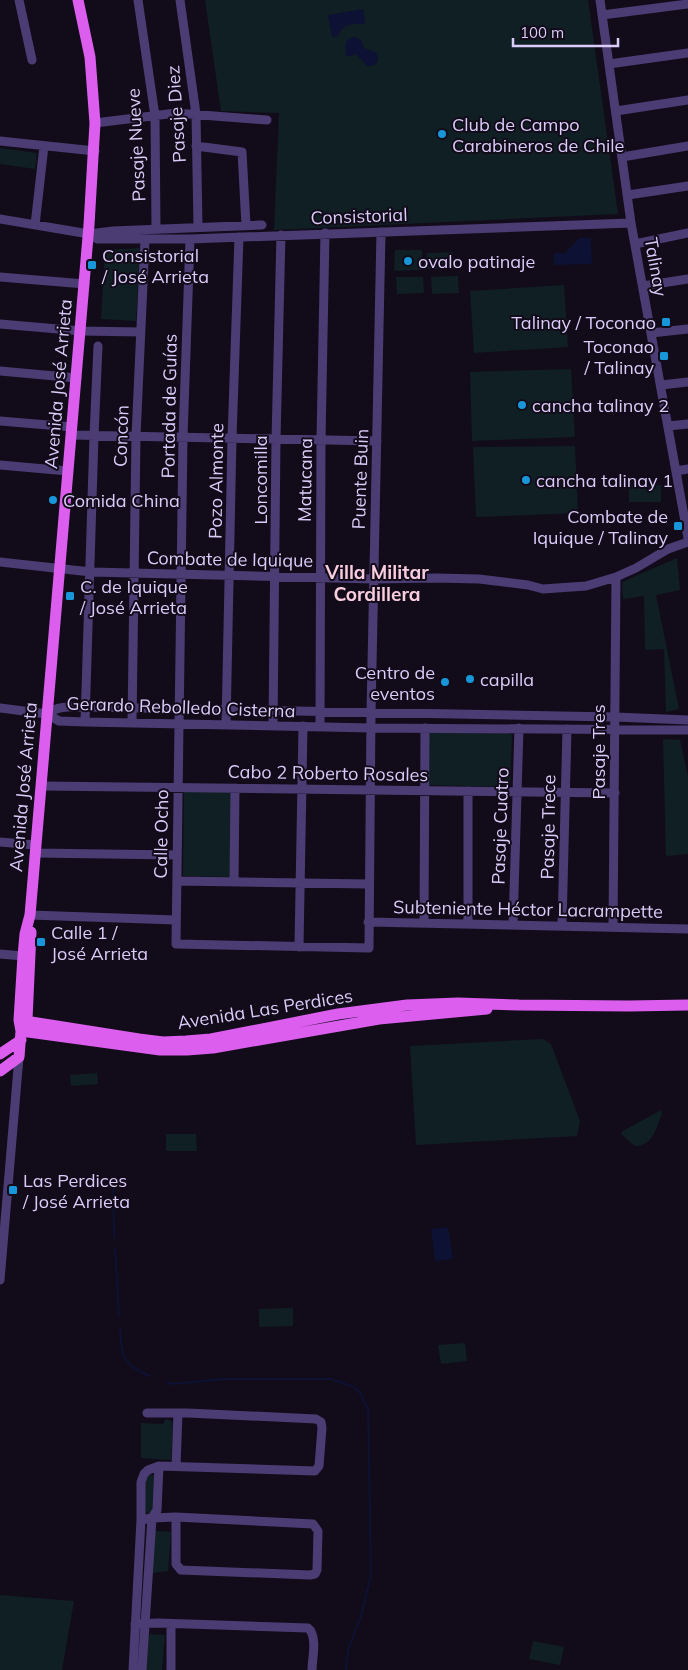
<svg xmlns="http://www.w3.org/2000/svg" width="688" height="1670" font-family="Mulish,sans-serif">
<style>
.green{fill:#101f23}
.water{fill:#0d1133}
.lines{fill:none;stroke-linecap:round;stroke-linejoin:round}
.stream{stroke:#0d1133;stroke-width:2}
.minor{stroke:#4c3c74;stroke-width:9}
.major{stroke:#db5eee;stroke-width:11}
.poi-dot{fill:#1797d9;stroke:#120c1a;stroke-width:2}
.labels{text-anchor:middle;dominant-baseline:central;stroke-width:4;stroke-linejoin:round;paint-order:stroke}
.street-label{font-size:18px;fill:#dbcbf9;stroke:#120c1a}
.poi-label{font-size:18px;fill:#dbcbf9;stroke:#120c1a;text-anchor:start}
.neighbourhood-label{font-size:19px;font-weight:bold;fill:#facdde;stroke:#120c1a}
</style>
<rect width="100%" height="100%" fill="#120c1a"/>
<!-- green -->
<path class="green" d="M205 0H588L618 214 274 230 279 113 221 111Z
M0 148 37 153 35 169 0 164Z
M140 248 136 321 101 319 105 250Z
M395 250H422V270L394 271Z
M453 252 454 269H427V253Z
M458 276 459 293 432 294 431 277Z
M396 277H423L424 293 397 294Z
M564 285 568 347 474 353 470 291Z
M571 369 575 437 472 441 470 372Z
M575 446 578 513 476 517 473 447Z
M629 485H661V502H629Z
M677 558 680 590 656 595 679 709 666 712 664 649 645 650 644 596 623 599 622 582Z
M429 732 512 734 510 787 428 785Z
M663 739 680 740 688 776V854L666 856Z
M184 792H232L231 877 183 876Z
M543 1039 551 1044 580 1121 577 1136 416 1145 410 1046Z
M97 1073 98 1084 71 1086 70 1075Z
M661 1110 662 1114C656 1128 653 1146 635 1146L621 1134 623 1131Z
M166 1134H196L197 1151H166Z
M293 1308V1326L259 1327V1309Z
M465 1343 467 1361 441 1364 438 1345Z
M166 1419 170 1420 173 1423 171 1460 141 1458V1423L163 1424Z
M151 1474 156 1477 153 1512 148 1514 145 1510V1476Z
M155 1531 171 1532 168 1571 152 1573Z
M0 1595 74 1601 62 1670H0Z
M148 1634 165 1635 162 1670H146Z
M533 1641 564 1647 560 1665 529 1659Z"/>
<!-- water -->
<path class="water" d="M363 9 365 22 364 24C351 24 344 23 338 36L332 37 328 15Z
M355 37 361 40 364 48 377 53 378 60 375 65 367 66 356 54 351 56H346C345 47 344 38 355 37Z
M579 238H591L592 264 554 265V253H565Z
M448 1227 453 1259 435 1261 431 1229Z"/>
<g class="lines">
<!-- stream -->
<path class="stream" d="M113 1184 114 1238
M115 1249 119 1317
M120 1329C122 1357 122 1365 150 1376
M167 1382 172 1384 224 1379H331L354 1387 360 1393 368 1409 371 1575 361 1616 348 1650 346 1670"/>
<!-- minor -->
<path class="minor" d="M19 0 32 60
M138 0 155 116 156 229
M180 0 196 114 198 227
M600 0 631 223 688 538
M602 15 688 4
M609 64 688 53
M616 111 688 100
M95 123 176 113 267 120
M0 141 95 151
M196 146 242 152 246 225
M622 157 688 146
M628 195 688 186
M0 219 89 234 113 231 262 225
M35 225 44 146
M89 234 97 239H190L631 223
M190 239 183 437 176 944 369 948 371 713 381 232
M635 244 688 233
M0 277 85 284
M643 286 688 279
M0 324 81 331 141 332
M651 333 688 329
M0 371 77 378
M661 385 688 382
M0 421 72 427
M668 426 688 424
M71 435 377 441
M0 465 68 471
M676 471 688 469
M0 562 91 572 373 579 436 578 479 579 528 585 543 589 586 586 616 577 636 568 668 549 688 542
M0 708 47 714
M47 714 59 721 85 722 371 728 688 730
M47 714C58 705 73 707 86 707L615 717 688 720
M85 722 94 436 98 346
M132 723 136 436 145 240
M226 725 232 438 239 237
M273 726 276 439 281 235
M320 727 321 440 325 233
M41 786 615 793
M0 842 35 845
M35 853 177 855
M177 881 368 884
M234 882 235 788
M30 915 176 920
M368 922 688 929
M424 922 425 728
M468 923V791
M513 925 519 728
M562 926 567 729
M613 927 616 577
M299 947 303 726
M0 954 23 956
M0 1280 19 1057
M176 1466 178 1413
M141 1520 152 1518 176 1517 313 1524 318 1531 317 1570 315 1574 310 1575 181 1570 176 1564V1517
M135 1624 158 1623 308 1628C318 1636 312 1659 312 1670
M133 1670 141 1520V1482L144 1474 148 1470 159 1466 315 1471 319 1466 322 1428 321 1422 316 1419 188 1413H147
M142 1670 152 1518 157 1510 159 1466
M171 1670V1624"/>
<!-- major -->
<path class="major" d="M19 1020 139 1039 163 1042 186 1041 211 1039 338 1014 407 1005 458 1003 519 1005 629 1006 688 1005
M24 1025 27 1020 31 932
M21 1031 160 1050H187L213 1048 379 1019 487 1009
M0 1054 21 1040
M0 1071 19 1057 21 1031 19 1020 23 956 25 934 30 915 89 225 95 123 90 57 78 0"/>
</g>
<!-- markers -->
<g class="poi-dot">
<circle cx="442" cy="134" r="5"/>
<circle cx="408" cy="261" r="5"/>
<rect x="87" y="260" width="10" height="10" rx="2.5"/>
<rect x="661" y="317" width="10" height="10" rx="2.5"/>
<rect x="659" y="351" width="10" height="10" rx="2.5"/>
<circle cx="522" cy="405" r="5"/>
<circle cx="526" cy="480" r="5"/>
<circle cx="53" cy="500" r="5"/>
<rect x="673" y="521" width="10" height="10" rx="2.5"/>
<rect x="65" y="591" width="10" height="10" rx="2.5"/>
<circle cx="470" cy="679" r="5"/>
<circle cx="445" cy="682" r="5"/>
<rect x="36" y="937" width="10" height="10" rx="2.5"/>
<rect x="8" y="1185" width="10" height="10" rx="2.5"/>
</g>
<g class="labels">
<!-- street labels -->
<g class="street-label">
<text transform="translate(176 114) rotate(-94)">Pasaje Diez</text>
<text transform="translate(136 145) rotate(-93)">Pasaje Nueve</text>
<text transform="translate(359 216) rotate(-2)">Consistorial</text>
<text transform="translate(656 267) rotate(80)">Talinay</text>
<text transform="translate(58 384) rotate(-85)">Avenida José Arrieta</text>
<text transform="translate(169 406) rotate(-89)">Portada de Guías</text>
<text transform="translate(121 436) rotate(-88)">Concón</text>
<text transform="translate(360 479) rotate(-88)">Puente Buin</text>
<text transform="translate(260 480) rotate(-90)">Loncomilla</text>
<text transform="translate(305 480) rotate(-89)">Matucana</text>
<text transform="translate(216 481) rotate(-89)">Pozo Almonte</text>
<text transform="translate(230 559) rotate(1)">Combate de Iquique</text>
<text transform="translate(181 707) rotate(2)">Gerardo Rebolledo Cisterna</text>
<text transform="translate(598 752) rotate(-90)">Pasaje Tres</text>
<text transform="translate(328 773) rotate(1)">Cabo 2 Roberto Rosales</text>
<text transform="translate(23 787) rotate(-85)">Avenida José Arrieta</text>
<text transform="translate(500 826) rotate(-88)">Pasaje Cuatro</text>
<text transform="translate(548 827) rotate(-89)">Pasaje Trece</text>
<text transform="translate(161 834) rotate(-89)">Calle Ocho</text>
<text transform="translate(528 909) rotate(1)">Subteniente Héctor Lacrampette</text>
<text transform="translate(265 1009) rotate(-9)">Avenida Las Perdices</text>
</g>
<!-- poi labels -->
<g class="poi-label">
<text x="452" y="124">Club de Campo<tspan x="452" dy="21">Carabineros de Chile</tspan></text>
<text x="102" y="255">Consistorial<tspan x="102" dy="21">/ José Arrieta</tspan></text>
<text x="418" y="261">ovalo patinaje</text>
<text x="656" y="322" text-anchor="end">Talinay / Toconao</text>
<text x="654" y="346" text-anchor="end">Toconao<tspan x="654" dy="21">/ Talinay</tspan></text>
<text x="532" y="405">cancha talinay 2</text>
<text x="536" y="480">cancha talinay 1</text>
<text x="63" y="500">Comida China</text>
<text x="668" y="516" text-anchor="end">Combate de<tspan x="668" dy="21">Iquique / Talinay</tspan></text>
<text x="80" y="586">C. de Iquique<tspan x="80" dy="21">/ José Arrieta</tspan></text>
<text x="435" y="672" text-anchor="end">Centro de<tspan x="435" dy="21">eventos</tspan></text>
<text x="480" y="679">capilla</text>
<text x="51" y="932">Calle 1 /<tspan x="51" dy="21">José Arrieta</tspan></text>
<text x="23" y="1180">Las Perdices<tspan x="23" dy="21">/ José Arrieta</tspan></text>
</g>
<!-- neighbourhood labels -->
<g class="neighbourhood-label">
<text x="377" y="572">Villa Militar<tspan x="377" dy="22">Cordillera</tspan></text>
</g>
</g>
<!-- scale -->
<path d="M513 38v8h105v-8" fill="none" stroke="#dbcbf9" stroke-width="2.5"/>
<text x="520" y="38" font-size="15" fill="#dbcbf9" stroke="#120c1a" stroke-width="4" paint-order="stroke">100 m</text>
</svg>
